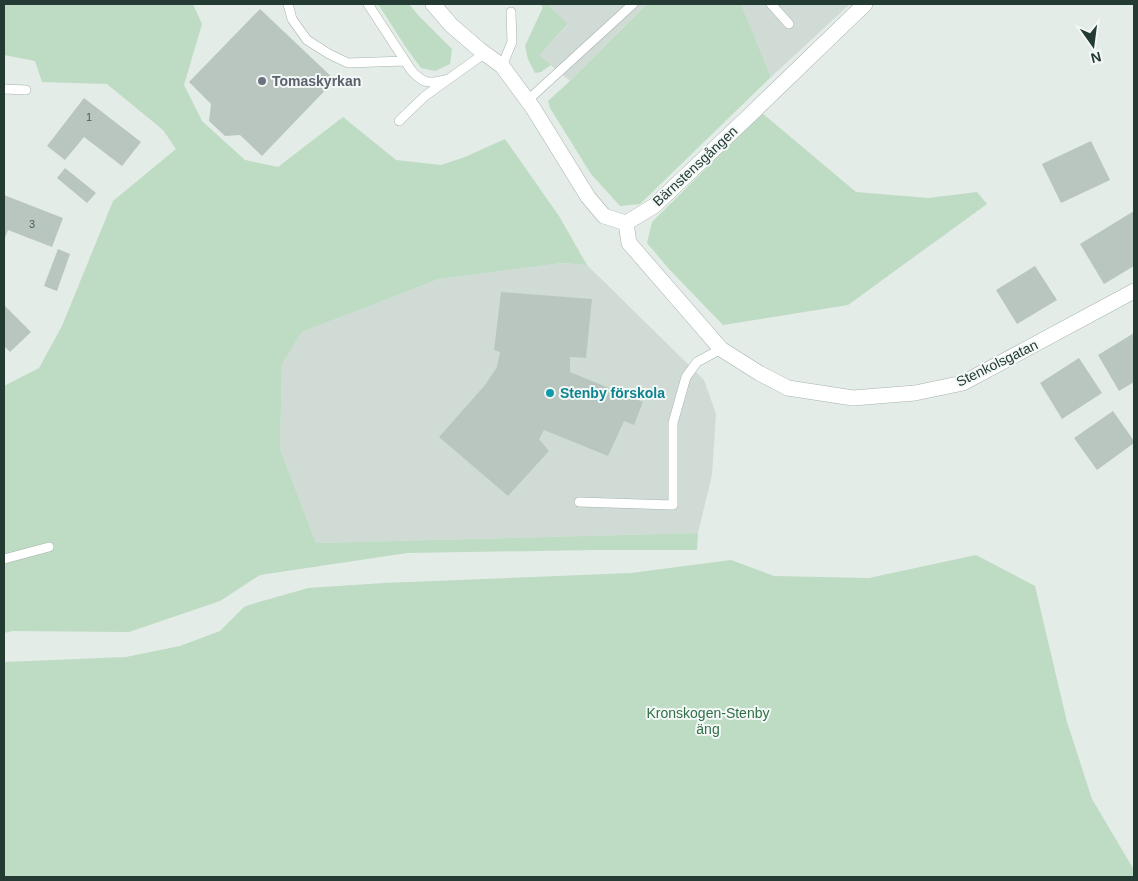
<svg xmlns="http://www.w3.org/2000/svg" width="1138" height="881" font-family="Arial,sans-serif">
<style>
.built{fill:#d1dbd6}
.green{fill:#bedbc4}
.building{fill:#b9c6c0}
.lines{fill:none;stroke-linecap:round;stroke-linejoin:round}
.service-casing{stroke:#a6b3ae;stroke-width:10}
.minor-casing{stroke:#a6b3ae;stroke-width:16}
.service{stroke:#fff;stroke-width:9}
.minor{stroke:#fff;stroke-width:15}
.worship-dot{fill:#6b7280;stroke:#f3f8f6;stroke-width:2}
.culture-dot{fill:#0f9aa8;stroke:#f3f8f6;stroke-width:2}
.labels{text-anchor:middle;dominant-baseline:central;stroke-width:4;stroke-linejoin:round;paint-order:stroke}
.number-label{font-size:11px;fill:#495e57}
.worship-label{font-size:14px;font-weight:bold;fill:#5b616d;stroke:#f3f8f6;text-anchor:start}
.street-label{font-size:14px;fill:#243b34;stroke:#f3f8f6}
.culture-label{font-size:14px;font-weight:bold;fill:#0d838f;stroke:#f3f8f6;text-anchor:start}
.park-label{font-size:14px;fill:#326f47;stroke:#f3f8f6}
</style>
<rect width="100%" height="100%" fill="#e3ece7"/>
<!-- built -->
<path class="built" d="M547 4H647L570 81 538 55 568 25Z
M741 4H850L771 77Z
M562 263 587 265 704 380 716 414 712 475 698 533 316 543 280 449 282 364 302 332 439 279Z"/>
<!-- green -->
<path class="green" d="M4 4H193L202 24 184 85 202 121 245 160 278 167 343 117 396 160 441 165 465 157 505 139 559 216 587 265 562 263 439 279 302 332 282 364 280 449 316 543 698 533 697 550H595L407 553 260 575 220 601 129 632 13 631 4 633V386L39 368 62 326 113 201 176 149 163 130 107 84 42 82 35 61 4 55Z
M378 4H409L418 15 452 49 450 64 435 71 421 68 407 49Z
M540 4H547L568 24 539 55 551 65 541 72 535 73 528 59 525 46 543 7Z
M647 4H741L771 77 640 204 620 206 591 174 550 108 548 101 570 81Z
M762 113 856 192 928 198 977 192 987 204 848 305 723 325 669 269 647 243 652 222Z
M976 555 1035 586 1067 722 1092 799 1134 870V877H4V662L126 657 180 646 220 631 244 607 249 605 308 588 384 583 631 573 731 560 774 576 869 578Z"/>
<!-- building -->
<path class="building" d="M260 9 335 80 262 156 240 135 225 136 209 121 211 104 189 82Z
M84 98 141 142 122 166 84 137 65 160 47 146Z
M1091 141 1110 180 1061 203 1042 164Z
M65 168 96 193 87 203 57 178Z
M4 195 63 218 52 247 8 230 4 240Z
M1134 211V266L1104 284 1080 244Z
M58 249 70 254 57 291 44 286Z
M1035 266 1057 300 1017 324 996 290Z
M501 292 592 299 586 358 570 357V372L643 402 634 425 624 421 608 456 544 430 539 439 549 451 508 496 439 437 485 385 497 367 500 352 494 350Z
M4 305 31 332 10 352 4 346Z
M1134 333V382L1119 391 1098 355Z
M1079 358 1102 393 1062 419 1040 383Z
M1113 411 1134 441V443L1097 470 1074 438Z"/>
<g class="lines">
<defs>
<path id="service" d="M288 4 292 19 307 40 329 54 348 63 405 61
M368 4 411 70C425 86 430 83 449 79
M771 4 789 24
M502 66 512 42 511 12
M4 89 26 90
M528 100 633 4
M399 121 425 96 485 53
M579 502 673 505V423L686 377 697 362 721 349
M4 559 49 547"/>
<path id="minor" d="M433 4 451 25 480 50 502 66 533 108 588 197 604 216 626 223 654 206 751 114 865 4
M626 223 629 243 721 349 759 373 788 388 853 398 915 393 963 383 1134 291"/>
</defs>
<!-- service casing -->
<use href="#service" class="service-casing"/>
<!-- minor casing -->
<use href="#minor" class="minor-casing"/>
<!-- service -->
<use href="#service" class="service"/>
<!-- minor -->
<use href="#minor" class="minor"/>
</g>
<!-- markers -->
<circle class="worship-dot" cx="262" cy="81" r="5"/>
<circle class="culture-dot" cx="550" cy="393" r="5"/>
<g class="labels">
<!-- number labels -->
<g class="number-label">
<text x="89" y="117">1</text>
<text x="32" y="224">3</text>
</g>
<!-- worship labels -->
<g class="worship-label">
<text x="272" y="81">Tomaskyrkan</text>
</g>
<!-- street labels -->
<g class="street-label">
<text transform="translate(695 166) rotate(-43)">Bärnstensgången</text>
<text transform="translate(997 363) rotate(-26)">Stenkolsgatan</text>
</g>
<!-- culture labels -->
<g class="culture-label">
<text x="560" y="393">Stenby förskola</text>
</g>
<!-- park labels -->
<g class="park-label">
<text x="708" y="713">Kronskogen-Stenby<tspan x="708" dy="16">äng</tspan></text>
</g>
</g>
<!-- border -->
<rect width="1138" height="881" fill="none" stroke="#243b34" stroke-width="10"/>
<!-- north arrow -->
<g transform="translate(1093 45) rotate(166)" stroke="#f3f8f6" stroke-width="4" paint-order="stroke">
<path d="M0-4L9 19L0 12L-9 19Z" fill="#243b34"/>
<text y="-8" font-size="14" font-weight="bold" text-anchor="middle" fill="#243b34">N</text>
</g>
</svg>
